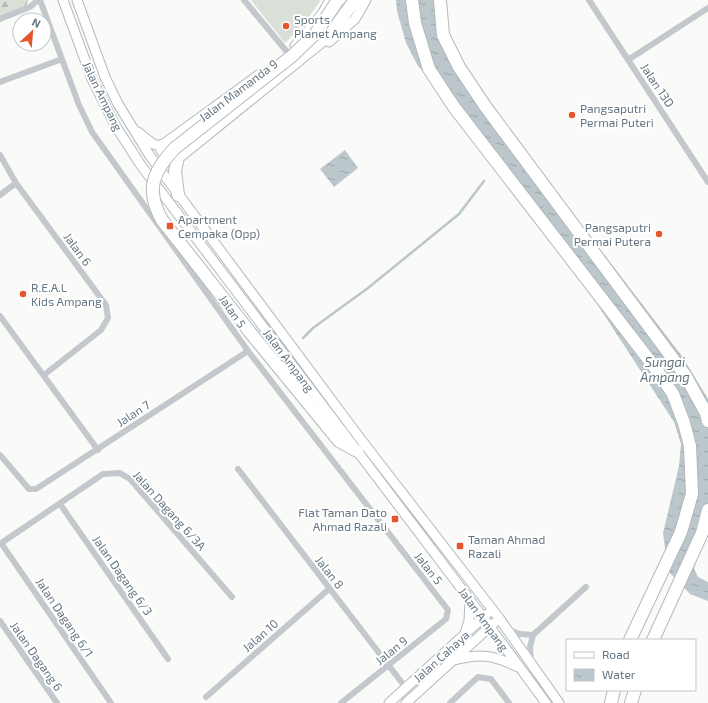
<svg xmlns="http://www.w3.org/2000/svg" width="708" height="703" font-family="'Exo 2',sans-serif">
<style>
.green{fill:#dadfd7}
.forest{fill:url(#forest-firs)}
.water{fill:url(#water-ripples)}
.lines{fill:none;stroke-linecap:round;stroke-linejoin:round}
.stream{stroke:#bbc7cb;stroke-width:2.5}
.secondary-casing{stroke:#b3babf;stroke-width:11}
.highway-casing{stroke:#b4b9bd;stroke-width:14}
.street{stroke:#c3c8cc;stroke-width:6}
.secondary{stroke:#fff;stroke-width:9}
.highway{stroke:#fff;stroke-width:12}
.highway-bridge-casing{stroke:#b4b9bd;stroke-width:14;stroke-linecap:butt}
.highway-bridge{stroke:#fff;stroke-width:12}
.poi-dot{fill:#e4572e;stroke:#fff;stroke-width:1.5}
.labels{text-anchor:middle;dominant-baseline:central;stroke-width:4;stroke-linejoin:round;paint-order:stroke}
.poi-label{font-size:12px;fill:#657683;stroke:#fff;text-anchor:start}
.street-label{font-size:12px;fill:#657683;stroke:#fff}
.water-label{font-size:13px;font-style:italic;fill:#60757c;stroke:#fff}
</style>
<defs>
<pattern id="forest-firs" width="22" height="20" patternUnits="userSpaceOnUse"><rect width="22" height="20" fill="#dadfd7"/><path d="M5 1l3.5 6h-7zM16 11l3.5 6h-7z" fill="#b4b9b4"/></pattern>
<pattern id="water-ripples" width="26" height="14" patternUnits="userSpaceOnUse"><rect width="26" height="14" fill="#bbc7cb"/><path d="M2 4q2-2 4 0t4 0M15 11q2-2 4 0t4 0" fill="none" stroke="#9ca6aa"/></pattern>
</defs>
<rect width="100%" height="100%" fill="#fafaf8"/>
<!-- green -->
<path class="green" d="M251 0H321L306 21 285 43Z"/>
<!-- forest -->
<path class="forest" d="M0 0H29L25 7 0 16Z"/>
<!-- water -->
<path class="water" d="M396 0H435L444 34 481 94 682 356 708 399V517L694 569 698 577 708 582V601L690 594 668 571 663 533 679 466 681 444 674 422 515 178 418 66 406 43 397 11Z
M345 150 358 168 334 187 320 169Z"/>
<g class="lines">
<!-- stream -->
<path class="stream" d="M303 338 313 328 368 288 459 214 484 181"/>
<defs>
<path id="secondary" d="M63 0 92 79 115 125 140 164 470 600 546 703
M77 0 105 77 118 104 150 156 359 437 499 618 559 703
M329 42 355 19 366 0
M295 46 322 14 330 0
M138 132 153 144 161 146 260 74
M465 633 469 621 470 600
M454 660C481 653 493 655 518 667
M389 703 487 614
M406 703 494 623"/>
<path id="highway" d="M412 0 415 23 429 69 454 107 656 369 673 394 684 423 690 446 692 494 681 532 630 640
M440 0 443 35 459 67 485 106 685 375 706 413 708 421
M161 146C163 155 170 156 178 157
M178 195 175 171 178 157 330 34 355 0
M249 331 339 441 357 451
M653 640 702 533 708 510
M611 703 614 690
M631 703 635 690"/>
</defs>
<!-- secondary casing -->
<use href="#secondary" class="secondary-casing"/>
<!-- highway casing -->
<use href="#highway" class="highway-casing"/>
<!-- street -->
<path class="street" d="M40 0 79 105 92 132 248 351 448 610 446 619 341 703
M244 0 288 53
M589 0 708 182
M0 19 30 7 38 0
M628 60 708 8
M0 82 62 59
M0 155 16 183 106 305 108 318 101 330 44 375
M0 195 16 183
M0 316 98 450
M0 455 29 489H36L248 351
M238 469 406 688
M60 504 168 659
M1 543 111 703
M0 544 103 474 120 473 130 479 232 597
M0 621 57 703
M509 630 520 634 533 635 586 587
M531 663 530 647 533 635
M206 697 329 589
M450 703 478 677 491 679 509 703"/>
<!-- secondary -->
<use href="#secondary" class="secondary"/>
<!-- highway -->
<use href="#highway" class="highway"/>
<defs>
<path id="highway-bridge" d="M249 331 162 220C145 190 153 171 175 148L292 56 316 33 338 0"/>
</defs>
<!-- highway-bridge casing -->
<use href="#highway-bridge" class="highway-bridge-casing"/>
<!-- highway-bridge -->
<use href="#highway-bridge" class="highway-bridge"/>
</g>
<!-- markers -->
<g class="poi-dot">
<circle cx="286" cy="26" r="4"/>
<circle cx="572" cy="115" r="4"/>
<rect x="166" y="222" width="8" height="8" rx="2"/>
<circle cx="659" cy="234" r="4"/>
<circle cx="23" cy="294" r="4"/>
<rect x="391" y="515" width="8" height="8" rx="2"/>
<rect x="456" y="542" width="8" height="8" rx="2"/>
</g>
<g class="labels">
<!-- poi labels -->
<g class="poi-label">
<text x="294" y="19">Sports<tspan x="294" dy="14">Planet Ampang</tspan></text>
<text x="580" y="108">Pangsaputri<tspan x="580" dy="14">Permai Puteri</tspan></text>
<text x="178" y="219">Apartment<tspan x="178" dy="14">Cempaka (Opp)</tspan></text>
<text x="651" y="227" text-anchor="end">Pangsaputri<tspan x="651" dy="14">Permai Putera</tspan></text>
<text x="31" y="287">R.E.A.L<tspan x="31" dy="14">Kids Ampang</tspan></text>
<text x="387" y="512" text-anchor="end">Flat Taman Dato<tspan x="387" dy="14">Ahmad Razali</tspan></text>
<text x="468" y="539">Taman Ahmad<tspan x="468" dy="14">Razali</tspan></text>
</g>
<!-- street labels -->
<g class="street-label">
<text transform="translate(658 85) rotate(56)">Jalan 13D</text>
<text transform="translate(238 90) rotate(-37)">Jalan Mamanda 9</text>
<text transform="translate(103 96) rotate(64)">Jalan Ampang</text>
<text transform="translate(78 249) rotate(54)">Jalan 6</text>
<text transform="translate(233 311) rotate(55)">Jalan 5</text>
<text transform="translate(289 360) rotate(53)">Jalan Ampang</text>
<text transform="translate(133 413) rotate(-33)">Jalan 7</text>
<text transform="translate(170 510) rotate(48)">Jalan Dagang 6/3A</text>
<text transform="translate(429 568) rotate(52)">Jalan 5</text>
<text transform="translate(330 572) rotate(52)">Jalan 8</text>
<text transform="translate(123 575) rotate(55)">Jalan Dagang 6/3</text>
<text transform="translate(65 617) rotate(56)">Jalan Dagang 6/1</text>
<text transform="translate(484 619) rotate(54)">Jalan Ampang</text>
<text transform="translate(260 635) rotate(-41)">Jalan 10</text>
<text transform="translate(391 650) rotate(-39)">Jalan 9</text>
<text transform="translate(37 656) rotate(55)">Jalan Dagang 6</text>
<text transform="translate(441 656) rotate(-42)">Jalan Cahaya</text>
</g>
<!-- water labels -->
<g class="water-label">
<text x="665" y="362">Sungai<tspan x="665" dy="15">Ampang</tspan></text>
</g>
</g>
<!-- legend -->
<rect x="566" y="639" width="130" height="52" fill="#ffffff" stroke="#c1c8cd"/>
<rect x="574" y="652" width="20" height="6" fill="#ffffff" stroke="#c1c8cd"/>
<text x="602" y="659" font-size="12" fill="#657683">Road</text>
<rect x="574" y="669" width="20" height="12" fill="url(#water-ripples)" stroke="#c1c8cd"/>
<text x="602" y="679" font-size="12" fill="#657683">Water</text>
<!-- north arrow -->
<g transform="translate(32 32) rotate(26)"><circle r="19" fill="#ffffff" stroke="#c1c8cd"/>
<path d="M0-3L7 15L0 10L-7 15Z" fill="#e4572e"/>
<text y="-6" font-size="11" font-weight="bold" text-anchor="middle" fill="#657683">N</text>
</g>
</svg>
